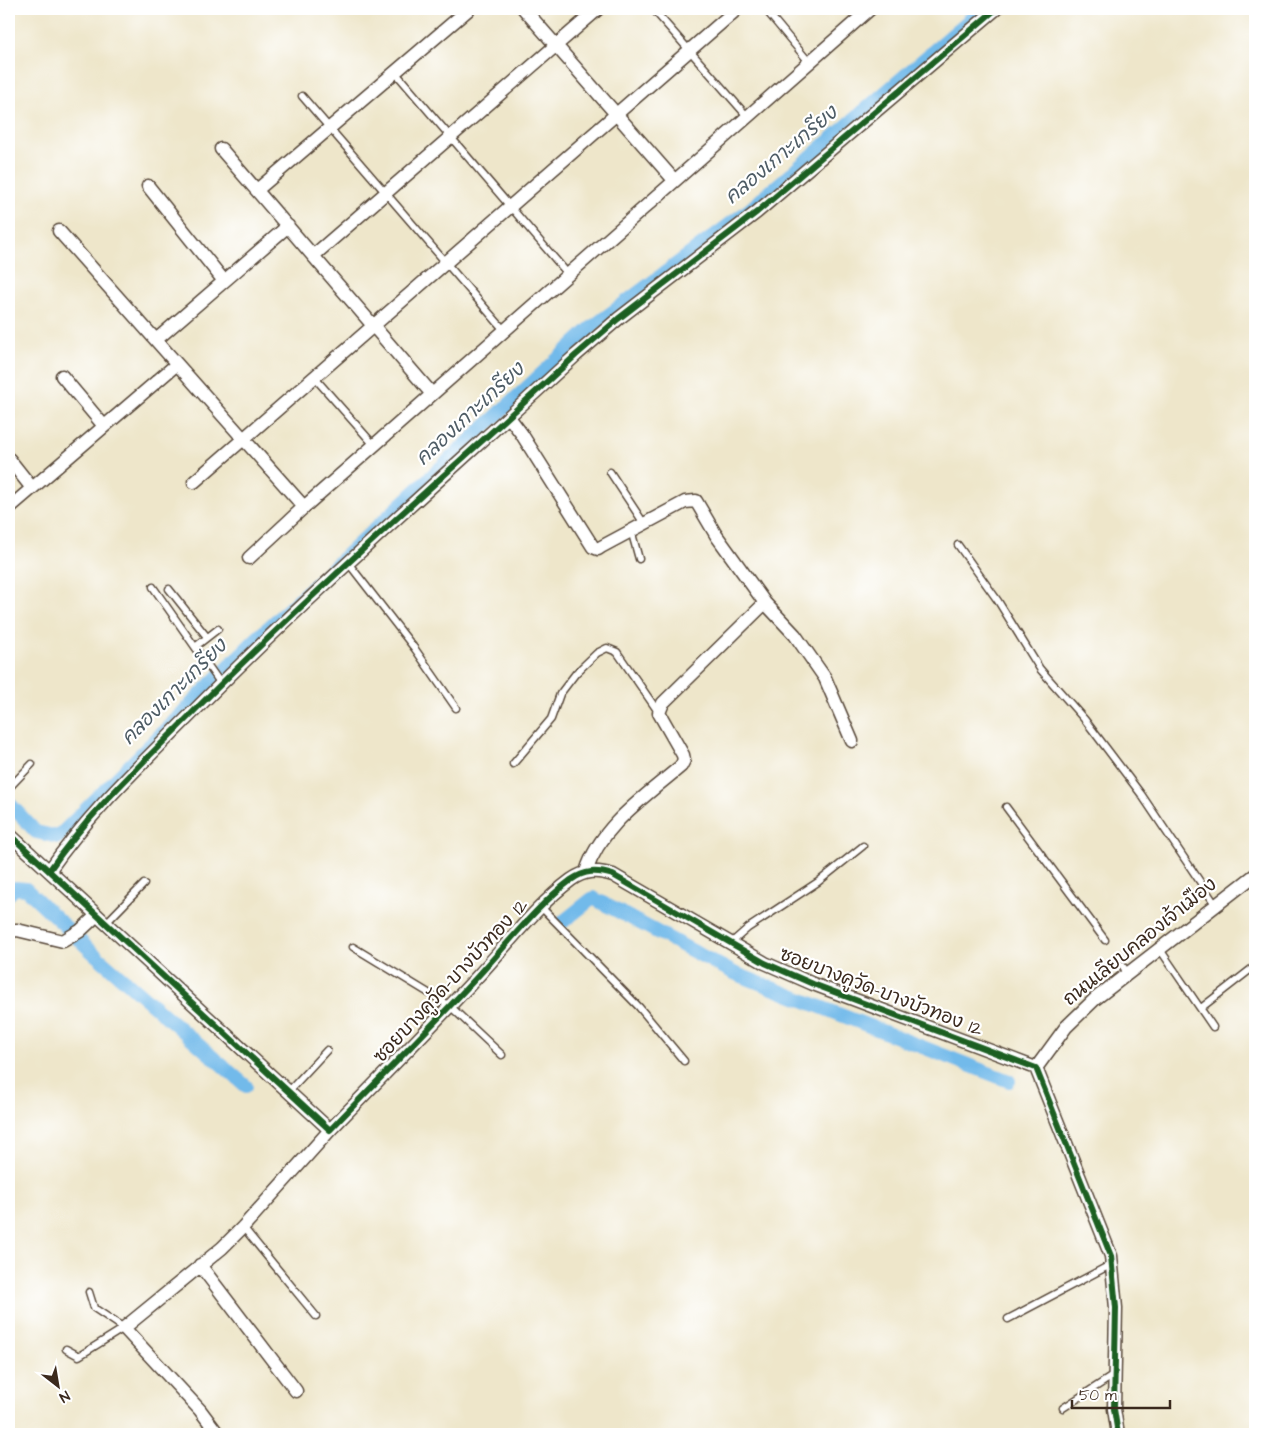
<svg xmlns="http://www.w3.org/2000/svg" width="1264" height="1443" font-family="'Architects Daughter','Playpen Sans Thai',sans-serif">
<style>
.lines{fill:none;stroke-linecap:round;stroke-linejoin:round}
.canal{stroke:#72baea;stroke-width:14}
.lane-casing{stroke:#564638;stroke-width:9}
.street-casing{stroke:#564638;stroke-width:15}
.lane{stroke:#fff;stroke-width:6}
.street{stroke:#fff;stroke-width:12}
.cycleway-casing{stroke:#fff;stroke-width:9}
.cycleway{stroke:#1b5e20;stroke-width:6}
.labels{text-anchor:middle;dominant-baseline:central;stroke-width:4.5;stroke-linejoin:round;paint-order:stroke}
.street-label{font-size:19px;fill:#3b2a1e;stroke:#fff}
.water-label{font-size:20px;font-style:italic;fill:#4e5c65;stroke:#fff}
</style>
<rect width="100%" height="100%" fill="#fff"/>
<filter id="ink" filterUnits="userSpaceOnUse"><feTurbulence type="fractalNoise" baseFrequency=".02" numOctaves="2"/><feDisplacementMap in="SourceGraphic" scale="10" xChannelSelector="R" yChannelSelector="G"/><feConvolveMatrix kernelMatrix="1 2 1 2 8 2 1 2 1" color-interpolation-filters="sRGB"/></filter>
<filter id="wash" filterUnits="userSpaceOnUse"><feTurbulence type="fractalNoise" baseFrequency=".0096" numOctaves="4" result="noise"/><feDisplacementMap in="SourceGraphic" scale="20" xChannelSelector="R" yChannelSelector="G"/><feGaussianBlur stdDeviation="1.12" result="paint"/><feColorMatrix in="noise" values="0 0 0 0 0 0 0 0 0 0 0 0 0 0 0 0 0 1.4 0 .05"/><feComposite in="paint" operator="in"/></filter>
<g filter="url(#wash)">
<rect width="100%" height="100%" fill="#eee6ca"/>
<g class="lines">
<!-- canal -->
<path class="canal" d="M9 803 36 832 58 837 254 641 591 328 750 209 982 9
M9 894 15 888 26 889 91 951 246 1086
M564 921 593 898 734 973 1009 1081"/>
</g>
</g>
<g filter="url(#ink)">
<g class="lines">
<defs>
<path id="lane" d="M653 9 747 116
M765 9 809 62
M395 72 568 274
M302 96 504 330
M314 377 374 445
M610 472 643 522
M631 530 639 559
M958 545 998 601 1040 669 1085 720 1141 794 1215 904
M349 564 415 649 456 708
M153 587 221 684
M169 589 207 637
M195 647 218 629
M513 764 551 719 560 694 576 673 597 653 607 648 617 652 659 713
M9 788 32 764
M1006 807 1105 940
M542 908 639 1007 684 1061
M106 923 144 884
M731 943 748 928 818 882 863 846
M353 947 450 1006 502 1055
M1159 948 1213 1027
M1122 965 1128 974
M1201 1008 1255 966
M288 1092 327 1050
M243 1227 316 1316
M1008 1319 1112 1264
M66 1349 79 1356 124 1328 94 1308 89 1292
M1063 1408 1114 1375"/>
<path id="street" d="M524 9 674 180
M221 149 432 394
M148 186 224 281
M257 190 469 9
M59 231 304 507
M313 256 598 9
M156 340 288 226
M62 376 104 426
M509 417 521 433 593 547 598 549 601 547 685 502 696 501 716 535 765 603 795 635 825 678 852 741
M9 459 32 488
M194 482 737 9
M9 508 177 364
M249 558 304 507 870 9
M9 834 330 1130C379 1079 430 1028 478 976 506 946 537 905 571 880 585 870 597 870 613 875L765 963 813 984 1036 1068 1111 1256 1116 1308 1114 1409 1118 1434
M49 871C91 810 145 761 196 709 318 586 449 472 576 355L618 319 757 212 996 9
M586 872C600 826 646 796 681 766L684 760 683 755 659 713 663 703 765 603
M9 931 17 930 63 941 80 931 97 915
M1036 1068 1066 1027 1095 999 1255 875
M200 1265 296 1391
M218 1434 200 1410 124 1328 222 1248 243 1227 330 1130"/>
</defs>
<!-- lane casing -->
<use href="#lane" class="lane-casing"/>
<!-- street casing -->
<use href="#street" class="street-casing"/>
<!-- lane -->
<use href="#lane" class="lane"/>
<!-- street -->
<use href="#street" class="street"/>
<defs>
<path id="cycleway" d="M9 834 330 1130C379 1079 430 1028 478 976 506 946 537 905 571 880 585 870 597 870 613 875L765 963 813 984 1036 1068 1111 1256 1116 1308 1114 1409 1118 1434
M49 871C91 810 145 761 196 709 318 586 449 472 576 355L618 319 757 212 996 9"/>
</defs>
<!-- cycleway casing -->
<use href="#cycleway" class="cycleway-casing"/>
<!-- cycleway -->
<use href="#cycleway" class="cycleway"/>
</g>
</g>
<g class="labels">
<!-- street labels -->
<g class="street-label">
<text transform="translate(1140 942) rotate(-39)">ถนนเลียบคลองเจ้าเมือง</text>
<text transform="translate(451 981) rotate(-47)">ซอยบางคูวัด-บางบัวทอง 12</text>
<text transform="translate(881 992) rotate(21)">ซอยบางคูวัด-บางบัวทอง 12</text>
</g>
<!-- water labels -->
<g class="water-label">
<text transform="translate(781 155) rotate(-40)">คลองเกาะเกรียง</text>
<text transform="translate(470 414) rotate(-43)">คลองเกาะเกรียง</text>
<text transform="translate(174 692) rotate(-45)">คลองเกาะเกรียง</text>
</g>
</g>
<!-- margin -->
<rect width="1264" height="1443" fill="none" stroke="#fff" stroke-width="30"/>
<!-- north arrow -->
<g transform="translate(58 1386) rotate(149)" stroke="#ffffff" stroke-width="4" paint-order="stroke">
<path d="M0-4L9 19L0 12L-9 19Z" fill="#3b2a1e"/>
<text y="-8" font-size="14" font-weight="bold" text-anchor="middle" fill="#3b2a1e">N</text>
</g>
<!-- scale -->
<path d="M1072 1400v8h98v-8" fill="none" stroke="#3b2a1e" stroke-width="2.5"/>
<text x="1079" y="1400" font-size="15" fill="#3b2a1e" stroke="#ffffff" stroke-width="4" paint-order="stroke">50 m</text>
</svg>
